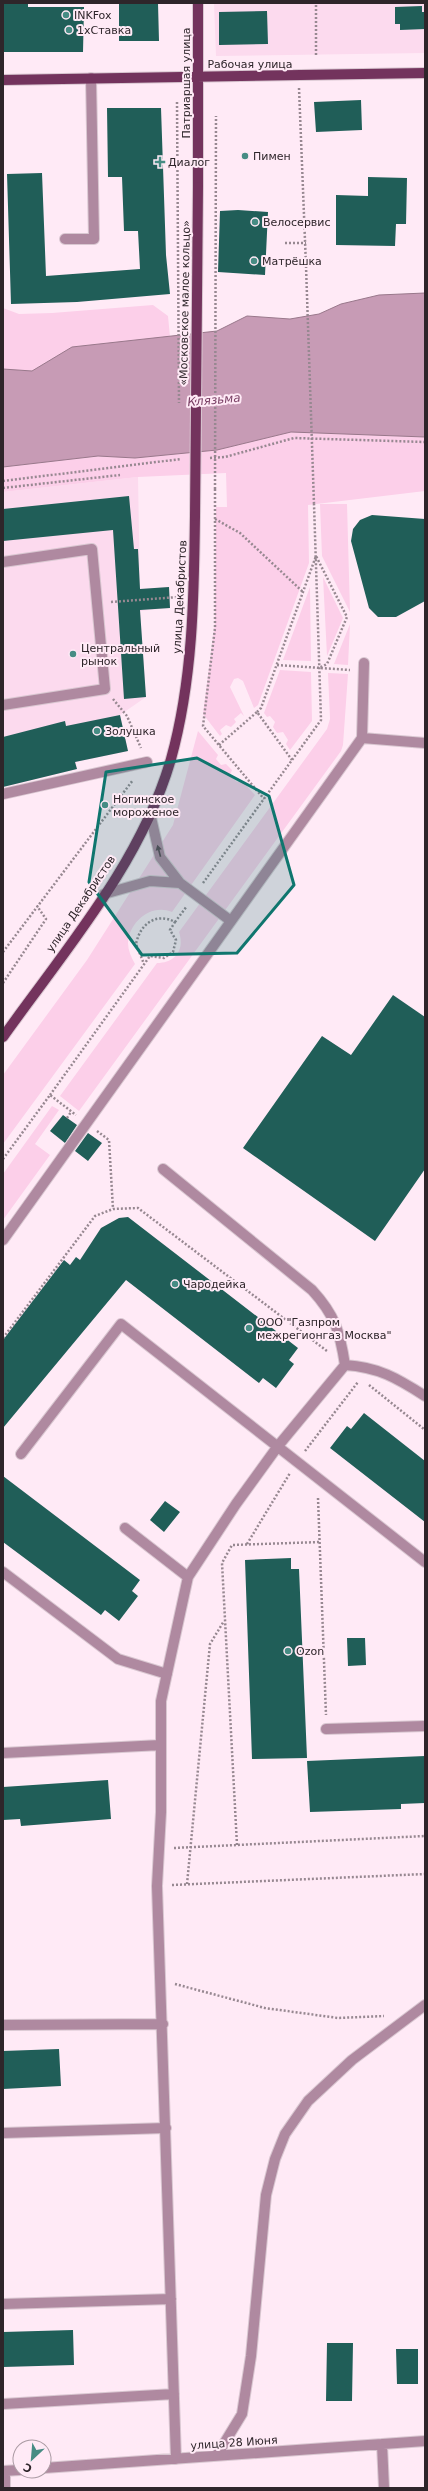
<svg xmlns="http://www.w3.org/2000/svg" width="428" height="2491" font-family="'DejaVu Sans',sans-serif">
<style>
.built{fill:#fcdaee}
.green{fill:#fccfe9}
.water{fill:#c79bb5;stroke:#99788b}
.building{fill:#205e58}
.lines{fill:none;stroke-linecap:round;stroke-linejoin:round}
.minor-casing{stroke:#d9c7d1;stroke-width:12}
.major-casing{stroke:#d9c7d1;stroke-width:12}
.path{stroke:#978891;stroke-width:2.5;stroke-dasharray:2 2;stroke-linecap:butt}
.minor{stroke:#af89a0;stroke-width:10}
.major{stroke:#73335d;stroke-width:10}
.major-bridge-casing{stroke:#d9c7d1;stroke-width:12;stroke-linecap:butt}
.path-bridge{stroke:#978891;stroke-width:2.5;stroke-dasharray:2 2;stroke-linecap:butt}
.major-bridge{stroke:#73335d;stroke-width:10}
.oneway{fill:#5b4853}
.marked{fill:#0f766e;fill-opacity:0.2;stroke:#0f766e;stroke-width:3;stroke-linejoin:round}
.poi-dot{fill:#468c84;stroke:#ffeaf6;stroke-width:1.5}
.labels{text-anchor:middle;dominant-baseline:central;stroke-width:4;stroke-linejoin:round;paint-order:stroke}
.poi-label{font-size:11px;fill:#2e252a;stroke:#ffeaf6;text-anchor:start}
.street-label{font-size:11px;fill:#2e252a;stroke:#ffeaf6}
.water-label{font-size:12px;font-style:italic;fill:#783e63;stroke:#ffeaf6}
</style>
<rect width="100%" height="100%" fill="#ffeaf6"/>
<!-- built -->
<path class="built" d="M214 3H425V53L216 56Z
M138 477 140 589 169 587 170 608 140 611 146 697 120 715 128 751 76 762 77 769 3 787V492Z"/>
<!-- green -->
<path class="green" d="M153 305 168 316 170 337 72 347 32 371 3 369V308L19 314 52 313Z
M291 432 425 437V491L308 505 309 563 258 705 254 708 243 681 238 678 234 679 230 687 244 716 241 713 234 719 236 722 231 727 226 725 220 730 222 734 220 736 203 714 215 623 216 507H227L226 473 138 477 3 492V467L98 456 135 458 217 450Z
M320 504H347L350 612 322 556Z
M323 577 343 618 327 656Z
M310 587 311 661 283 660Z
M350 624 348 665 334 664Z
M280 670 311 672 312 721 290 750 286 744 288 740 283 732 277 733 273 727 275 722 270 716 267 717 264 713Z
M328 673 348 674 343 745 341 751 79 1111 60 1096 157 963C175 963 185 950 179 932L327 729 330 719Z
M198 731 218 755 216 759 221 765 226 764 232 770 230 775 237 782 241 780 255 795 172 912C151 903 129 922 128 943 128 950 131 957 135 964L3 1144V1075L87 960 173 825Z
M52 1106 59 1110 35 1144 50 1155 3 1220V1174Z"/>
<!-- water -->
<path class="water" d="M425 293V437L291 432 217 450 135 458 98 456 3 467V369L32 371 72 347 217 331 247 316 290 319 319 314 341 304 379 295Z"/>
<!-- building -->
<path class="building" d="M3 3H28V7H84L83 52H3Z
M119 3H158L159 41H119Z
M422 6V12H425V29L400 30V24H395V7Z
M267 11 268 44 219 45V12Z
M361 100 362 130 316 132 314 102Z
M107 108H161L166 255 170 294 77 302 11 304 7 174 42 173 46 276 140 269 138 231H124L122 177H108Z
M368 177 407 178 406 224H396L395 246 336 245V195L368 196Z
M238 210 268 212 265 275 218 272 220 211Z
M129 496 134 549H138L140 589 169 587 170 608 140 610 146 697 124 699 113 530 3 541V509Z
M372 515 425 519V601L396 617H378L369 608 351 541 353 529 360 520Z
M120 715 128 751 75 762 77 769 3 787V737L65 721 66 726Z
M393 995 425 1017V1169L375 1241 243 1148 322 1036 351 1055Z
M63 1115 77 1125 65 1143 50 1131Z
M88 1133 102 1143 88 1161 75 1151Z
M128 1217 298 1348 289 1360 294 1364 276 1388 263 1378 259 1383 126 1280 3 1428V1340L64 1260 70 1265 76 1257 80 1260 101 1228 119 1218Z
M364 1413 425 1461V1522L330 1448 347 1426 351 1429Z
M3 1476 140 1580 132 1591 138 1596 119 1621 105 1610 101 1615 3 1542Z
M165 1501 180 1512 164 1532 150 1520Z
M291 1558V1569H299L307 1758 252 1759 245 1560Z
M347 1638H365L366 1665 348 1666Z
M425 1756V1803L401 1804V1809L310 1812 307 1761Z
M108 1780 111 1819 21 1826 20 1819 3 1820V1787Z
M59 2049 61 2086 3 2089V2051Z
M73 2330 74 2365 3 2367V2332Z
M327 2343H353L352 2401H326Z
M396 2349H418V2384H397Z"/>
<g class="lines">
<defs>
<path id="minor" d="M65 239H94L91 78
M3 562 92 549 105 689 3 705
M362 738 425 743
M3 794 147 762
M150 813 160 857 180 883 231 921
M104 894 150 881 180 883
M163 1169 312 1290C335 1315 340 1332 345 1365L278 1446 236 1504 188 1577 161 1701V1812L157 1886 176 2459
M3 1240 362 738 364 663
M345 1365C378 1367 397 1378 425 1396
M21 1454 121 1324 425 1562
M125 1528 188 1577
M3 1572 118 1659 167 1674
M326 1729 425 1726
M3 1753 161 1745
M3 2025 163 2024
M3 2133 166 2128
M3 2304 171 2299
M3 2404 174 2394
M382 2444 384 2488
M217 2455 242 2414 251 2356 266 2195 275 2159 285 2134 308 2101 352 2060 425 2005
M44 2468 425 2441
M3 2471 20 2470
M5 2488V2471"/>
<path id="major" d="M198 3V187
M3 80 425 73
M3 1037C65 950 141 863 171 759 193 680 194 597 195 516"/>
</defs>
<!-- minor casing -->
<use href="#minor" class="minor-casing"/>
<!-- major casing -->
<use href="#major" class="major-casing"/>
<!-- path -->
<path class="path" d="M316 55V3
M299 88 306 266
M285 243H306
M210 458 225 457 294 438 425 442
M3 481 181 459
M3 488 120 475
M215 489V628L203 726 264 799
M215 519 240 533 303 592
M111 602 178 597
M277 665 350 670
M113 699 127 716 141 748
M257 712 261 708 316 556 347 617 327 664 319 668
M219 745 257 712 292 760
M203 883 321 720 314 504
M175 922 187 906
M3 952 133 780
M3 983 46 919 37 906
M50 1095 150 956 164 958 173 952 176 940 170 930 175 922C156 912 140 924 136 944L144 964
M67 1118 71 1112
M97 1131 109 1140 113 1209
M3 1159 50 1095 76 1115
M3 1338 95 1216 113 1209 138 1208 327 1351
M369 1385 425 1430
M305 1451 358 1382
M318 1498 326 1715
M247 1544 290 1473
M237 1845 222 1563 232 1545 320 1542
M174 1848 425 1836
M187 1884 210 1644 224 1621
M172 1885 425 1874
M175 1984 265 2008 338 2018 384 2016"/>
<!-- minor -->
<use href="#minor" class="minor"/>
<!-- major -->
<use href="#major" class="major"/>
<defs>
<path id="major-bridge" d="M195 516 198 187"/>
</defs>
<!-- major-bridge casing -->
<use href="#major-bridge" class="major-bridge-casing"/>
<!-- path-bridge -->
<path class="path-bridge" d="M177 102 179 403
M306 266 314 504
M215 489 216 116"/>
<!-- major-bridge -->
<use href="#major-bridge" class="major-bridge"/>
</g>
<!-- one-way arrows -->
<defs><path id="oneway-solid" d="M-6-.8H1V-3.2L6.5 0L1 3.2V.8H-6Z"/></defs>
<use class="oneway" href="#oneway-solid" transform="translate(159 851) rotate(-105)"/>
<!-- marked area -->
<path class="marked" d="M197 758 269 796 294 885 237 953 142 955 89 882 106 772Z"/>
<!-- markers -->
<g class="poi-dot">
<circle cx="66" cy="15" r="4"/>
<circle cx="69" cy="30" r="4"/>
<circle cx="245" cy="156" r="4"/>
<path d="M158 156h4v4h4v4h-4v4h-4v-4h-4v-4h4z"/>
<circle cx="255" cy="222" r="4"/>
<circle cx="254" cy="261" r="4"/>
<circle cx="73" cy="654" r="4"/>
<circle cx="97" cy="731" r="4"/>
<circle cx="105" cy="805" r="4"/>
<circle cx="175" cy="1284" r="4"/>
<circle cx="249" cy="1328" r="4"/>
<circle cx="288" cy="1651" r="4"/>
</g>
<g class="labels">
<!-- poi labels -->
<g class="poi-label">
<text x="74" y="15">INKFox</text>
<text x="77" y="30">1xСтавка</text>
<text x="253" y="156">Пимен</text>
<text x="168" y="162">Диалог</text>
<text x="263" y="222">Велосервис</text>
<text x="262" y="261">Матрёшка</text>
<text x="81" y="648">Центральный<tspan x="81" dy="13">рынок</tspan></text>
<text x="105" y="731">Золушка</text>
<text x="113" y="799">Ногинское<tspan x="113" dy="13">мороженое</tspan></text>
<text x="183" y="1284">Чародейка</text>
<text x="257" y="1322">ООО "Газпром<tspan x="257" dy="13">межрегионгаз Москва"</tspan></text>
<text x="296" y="1651">Ozon</text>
</g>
<!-- street labels -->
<g class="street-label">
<text x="250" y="64">Рабочая улица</text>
<text transform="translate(186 83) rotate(-90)">Патриаршая улица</text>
<text transform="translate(185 303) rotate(-89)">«Московское малое кольцо»</text>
<text transform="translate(180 597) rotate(-87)">улица Декабристов</text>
<text transform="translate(81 904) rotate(-56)">улица Декабристов</text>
<text transform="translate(234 2443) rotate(-4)">улица 28 Июня</text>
</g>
<!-- water labels -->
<g class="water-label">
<text transform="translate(214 400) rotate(-5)">Клязьма</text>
</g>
</g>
<!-- border -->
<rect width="428" height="2491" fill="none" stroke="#2e252a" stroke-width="8"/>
<!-- north arrow -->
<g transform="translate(32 2459) rotate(206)"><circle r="19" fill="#ffeaf6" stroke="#ab9ba4"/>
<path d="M0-3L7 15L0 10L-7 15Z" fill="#468c84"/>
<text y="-6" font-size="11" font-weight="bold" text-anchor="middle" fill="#2e252a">С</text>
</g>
</svg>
